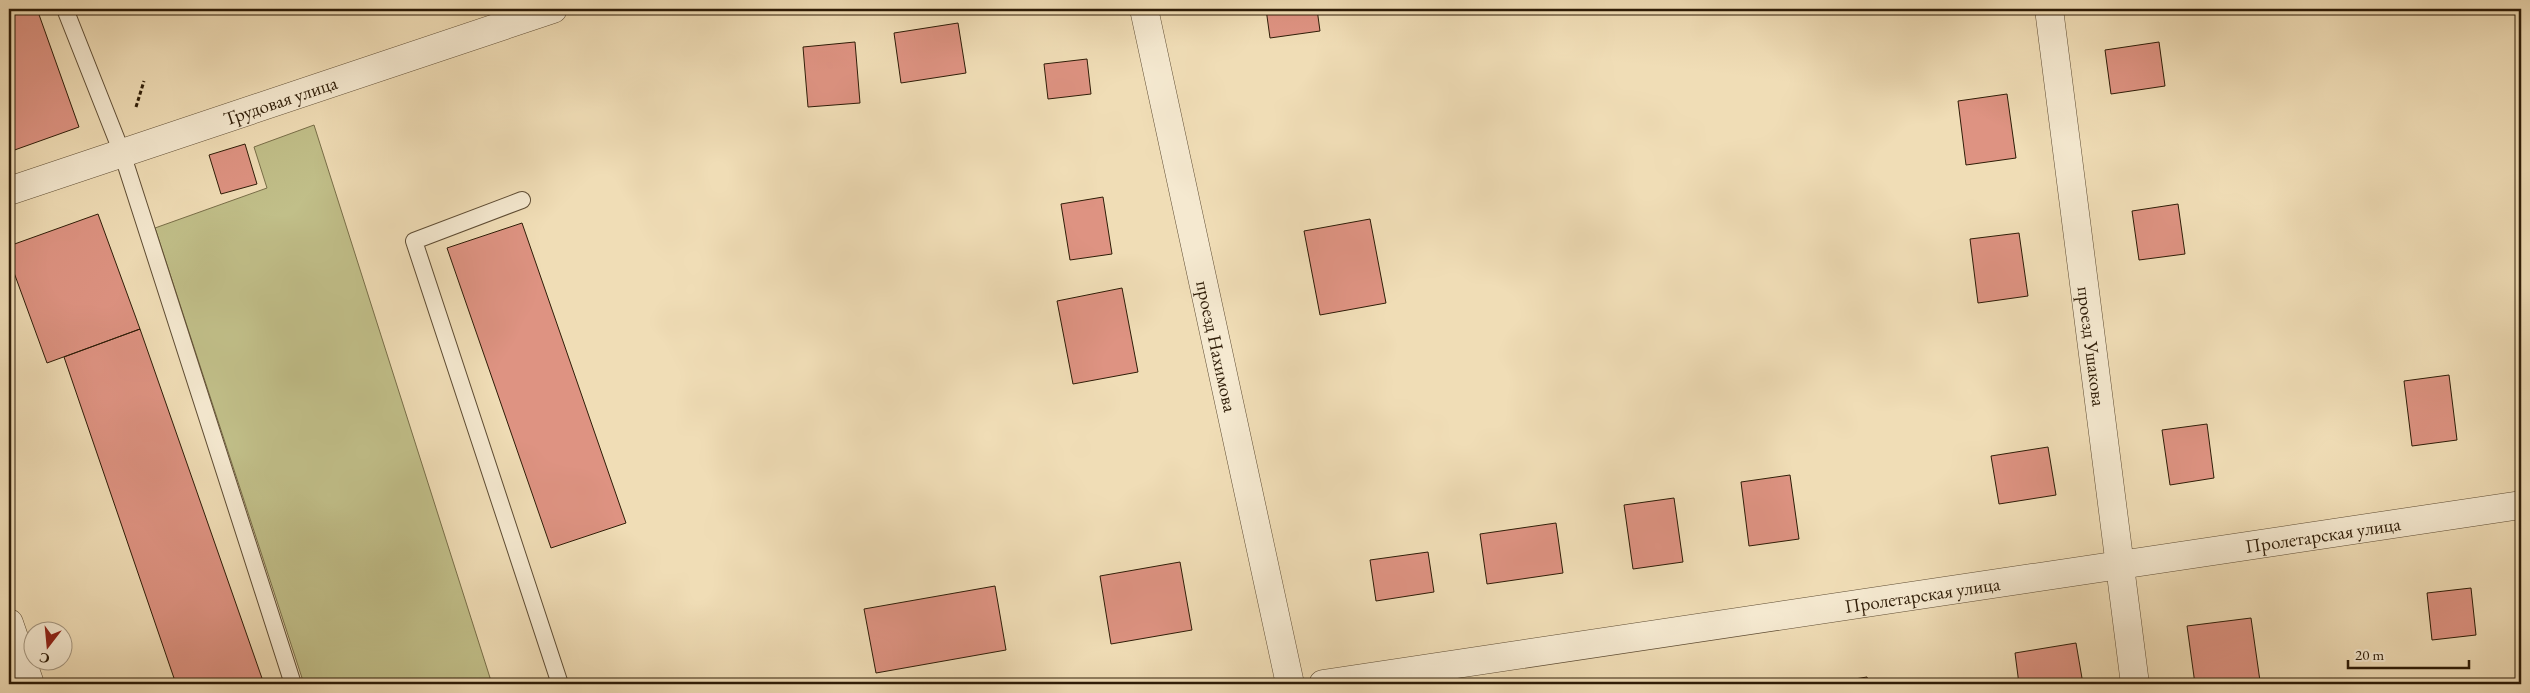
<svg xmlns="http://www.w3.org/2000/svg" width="2530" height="693" font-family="'EB Garamond',serif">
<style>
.green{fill:#c1bf89;stroke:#786e48}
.building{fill:#de9382;stroke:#2e1c07}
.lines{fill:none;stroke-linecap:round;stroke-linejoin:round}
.service-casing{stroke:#5e4c33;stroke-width:18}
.minor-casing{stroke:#5e4c33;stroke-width:29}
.path{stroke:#2e1c07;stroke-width:3;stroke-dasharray:4 2.5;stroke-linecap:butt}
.service{stroke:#f5e9d0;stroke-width:16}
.minor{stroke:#f5e9d0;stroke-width:28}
.labels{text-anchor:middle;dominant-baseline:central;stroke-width:4;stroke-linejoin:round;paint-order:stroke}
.street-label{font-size:19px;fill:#2e1c07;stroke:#f5e9d0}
</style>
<rect width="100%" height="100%" fill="#f0ddb6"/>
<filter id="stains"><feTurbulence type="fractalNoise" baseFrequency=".004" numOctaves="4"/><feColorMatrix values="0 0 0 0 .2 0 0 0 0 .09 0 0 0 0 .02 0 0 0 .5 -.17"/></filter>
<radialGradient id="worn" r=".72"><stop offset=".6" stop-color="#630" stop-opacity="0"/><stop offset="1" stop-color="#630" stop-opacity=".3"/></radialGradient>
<!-- green -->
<path class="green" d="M314 125 492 684H304L155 228 267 188 254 147Z"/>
<!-- building -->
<path class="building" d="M9 9H37L79 127 9 152Z
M1266 9H1317L1320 31 1270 38Z
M1441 9H1472L1442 13Z
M958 23 966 73 901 83 894 33Z
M855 42 860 103 808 107 803 47Z
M2159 42 2165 86 2111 94 2105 50Z
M1087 59 1091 94 1048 99 1044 64Z
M2007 94 2016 158 1966 165 1958 101Z
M245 144 257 184 221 194 209 155Z
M1103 197 1112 254 1070 260 1061 204Z
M2178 204 2185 254 2139 260 2132 211Z
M98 214 140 329 47 363 9 259V246Z
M1370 219 1386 303 1320 315 1304 231Z
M522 223 626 523 551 548 447 248Z
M2019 233 2028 296 1978 303 1970 239Z
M1122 288 1138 372 1073 384 1057 301Z
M140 329 264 684H176L64 357Z
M2449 375 2457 440 2412 446 2404 381Z
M2207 424 2214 478 2170 485 2162 430Z
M2048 447 2056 495 1999 504 1991 456Z
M1790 475 1799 539 1749 546 1741 482Z
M1674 498 1683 562 1633 569 1624 505Z
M1556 523 1563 573 1487 584 1480 534Z
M1428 552 1434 592 1376 601 1370 560Z
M1180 562 1192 630 1111 644 1100 576Z
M995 586 1006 650 876 673 864 609Z
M2471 588 2476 635 2432 640 2427 593Z
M2251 618 2260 681 2236 684H2195L2187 626Z
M2076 643 2083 684H2019L2015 653Z
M1867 677 1869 684H1824Z"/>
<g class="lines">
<defs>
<path id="service" d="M65 9 122 153 293 684
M522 200 414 241 560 684"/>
<g id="minor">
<path id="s1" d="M1144 9 1290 684"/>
<path id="s2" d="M2049 9 2135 684"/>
<path id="s3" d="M9 191 553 9"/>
<path d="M9 623 30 684"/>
<path id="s4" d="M1323 684 2521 505"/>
</g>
</defs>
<!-- service casing -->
<use href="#service" class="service-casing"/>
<!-- minor casing -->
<use href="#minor" class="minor-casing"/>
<!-- path -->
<path class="path" d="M136 107 144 81"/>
<!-- service -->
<use href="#service" class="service"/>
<!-- minor -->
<use href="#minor" class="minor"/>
</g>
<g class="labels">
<!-- street labels -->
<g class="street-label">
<text stroke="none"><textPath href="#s3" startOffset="286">Трудовая улица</textPath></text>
<text stroke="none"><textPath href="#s1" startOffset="345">проезд Нахимова</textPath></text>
<text stroke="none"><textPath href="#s2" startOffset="340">проезд Ушакова</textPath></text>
<text stroke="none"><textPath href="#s4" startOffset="1011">Пролетарская улица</textPath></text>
<text stroke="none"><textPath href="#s4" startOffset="606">Пролетарская улица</textPath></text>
</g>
</g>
<!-- margin -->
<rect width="2530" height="693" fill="none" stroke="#f0ddb6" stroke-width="30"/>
<rect x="10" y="10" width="2510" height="673" fill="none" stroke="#2e1c07" stroke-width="2.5"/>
<rect x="15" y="15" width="2500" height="663" fill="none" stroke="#2e1c07"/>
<!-- north arrow -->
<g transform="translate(48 646) rotate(196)"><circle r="24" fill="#f5e9d0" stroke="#a59780"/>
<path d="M0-4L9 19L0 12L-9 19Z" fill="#8f2418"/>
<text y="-8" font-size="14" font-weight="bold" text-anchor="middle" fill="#2e1c07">С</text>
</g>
<!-- scale -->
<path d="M2348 660v8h121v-8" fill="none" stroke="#2e1c07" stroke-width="2.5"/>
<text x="2355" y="660" font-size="15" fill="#2e1c07" stroke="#f5e9d0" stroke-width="4" paint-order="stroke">20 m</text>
<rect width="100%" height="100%" filter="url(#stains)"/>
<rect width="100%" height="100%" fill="url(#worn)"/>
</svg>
